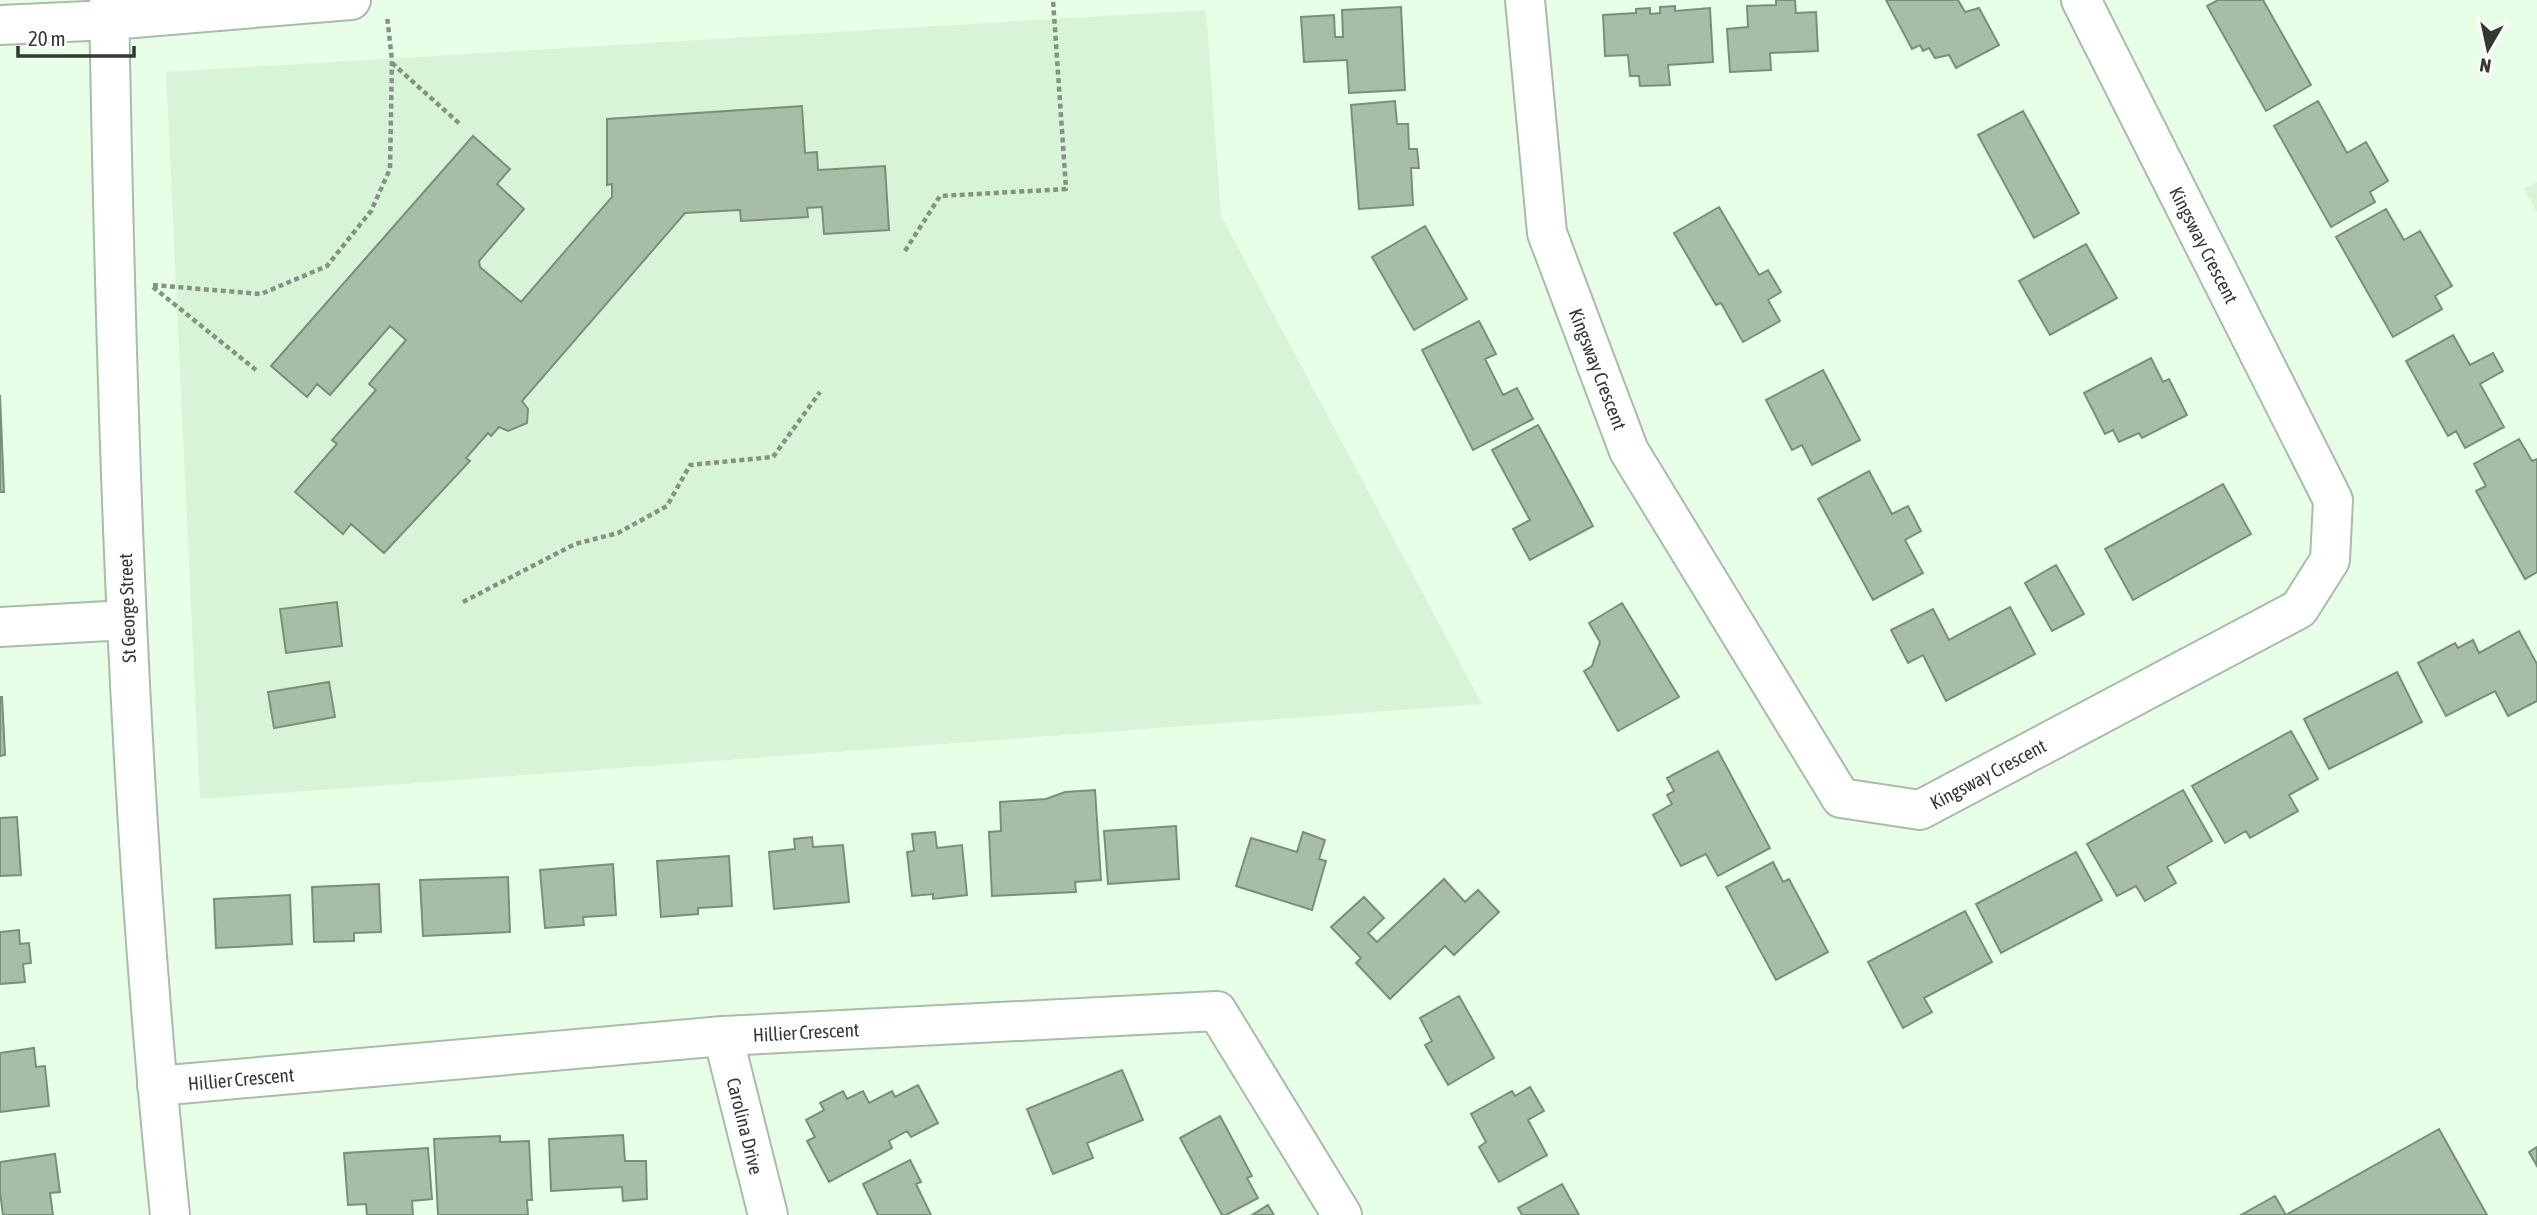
<svg xmlns="http://www.w3.org/2000/svg" width="2537" height="1215" font-family="'Asap Condensed',sans-serif">
<style>
.built{fill:#d7f4d7}
.building{fill:#a7bda7;stroke:#7a8f7a;stroke-width:2}
.lines{fill:none;stroke-linecap:round;stroke-linejoin:round}
.street-casing{stroke:#a7bda7;stroke-width:42}
.path{stroke:#849384;stroke-width:4.5;stroke-dasharray:5 3.5;stroke-linecap:butt}
.street{stroke:#fff;stroke-width:38}
.labels{text-anchor:middle;dominant-baseline:central;stroke-width:5;stroke-linejoin:round;paint-order:stroke}
.street-label{font-size:19px;fill:#313930;stroke:#fff}
</style>
<rect width="100%" height="100%" fill="#e7fee7"/>
<!-- built -->
<path class="built" d="M1206 10 1221 216 1482 704 200 799 166 72Z
M2537 182V212L2524 189Z"/>
<!-- building -->
<path class="building" d="M1776 0H1795L1796 13 1816 12 1818 51 1770 53 1771 70 1730 72 1727 29 1748 27 1747 6 1776 5Z
M1886 0H1958L1965 12 1979 8 1999 45 1956 68 1949 55 1935 58 1929 48 1923 51 1920 45 1912 49Z
M2218 0H2263L2311 85 2266 111 2207 6Z
M1675 6V11L1710 8 1713 62 1668 65 1670 85 1640 86 1639 76H1630L1628 55 1605 56 1603 15 1636 13V9L1650 8V14L1660 13V7Z
M1401 7 1405 90 1349 93 1347 60 1304 62 1301 17 1334 15 1335 37H1343L1342 10Z
M1395 101 1397 124H1408L1409 149H1417L1419 168H1411L1413 205 1359 209 1351 105Z
M2318 101 2347 153 2366 142 2388 181 2370 192 2375 202 2331 227 2274 126Z
M802 106 805 153 817 152 818 170 885 166 889 230 824 234 822 207 807 208 808 217 741 221 740 210 685 213 522 401 528 409 527 423 508 431 499 427 491 436 488 433 466 458 470 461 384 553 351 524 343 534 295 492 337 444 332 440 376 390 369 384 406 340 390 326 330 395 317 384 307 397 271 366 473 136 510 169 497 184 524 209 479 261 480 267 521 302 612 197V184L607 185V119Z
M2023 111 2079 213 2034 238 1978 135Z
M1719 207 1759 275 1768 270 1781 292 1768 300 1780 321 1743 342 1721 303 1716 305 1674 233Z
M2386 209 2404 240 2420 231 2452 286 2435 296 2442 309 2393 337 2336 237Z
M1425 226 1467 299 1414 330 1372 257Z
M2086 244 2117 298 2050 335 2019 281Z
M1479 321 1496 354 1485 359 1503 395 1517 388 1533 419 1473 450 1422 350Z
M2453 335 2470 365 2493 353 2503 371 2480 384 2504 427 2465 448 2456 431 2448 436 2406 361Z
M2151 358 2163 382 2169 379 2187 415 2142 438 2139 433 2119 442 2113 430 2105 434 2084 393Z
M1823 370 1860 440 1812 465 1802 445 1792 450 1766 400Z
M0 395 4 492H0Z
M1538 425 1593 526 1530 560 1513 529 1530 520 1492 450Z
M2519 439 2532 461 2537 459V572L2525 579 2476 491 2486 486 2474 464Z
M1869 471 1892 514 1908 506 1921 531 1905 540 1923 573 1873 600 1818 499Z
M2223 484 2251 534 2133 600 2105 549Z
M2056 565 2084 614 2052 631 2025 583Z
M337 602 342 646 286 653 280 609Z
M1622 603 1679 697 1618 731 1584 671 1592 666 1600 642 1589 623Z
M2010 607 2035 654 1946 701 1923 655 1908 663 1891 630 1933 609 1949 640Z
M2519 631 2537 664V701L2508 716 2495 691 2446 716 2418 663 2455 643 2458 648 2473 640 2479 653Z
M2397 672 2422 722 2329 769 2304 719Z
M329 682 335 717 274 728 268 692Z
M0 697H2L5 755 0 756Z
M2291 731 2318 779 2289 795 2298 811 2250 838 2246 831 2225 843 2192 786Z
M1718 751 1770 848 1718 876 1706 854 1681 866 1653 815 1672 804 1667 795 1674 791 1667 778Z
M1095 790 1101 880 1075 882 1076 892 992 896 989 832 1001 831 1000 802 1046 799 1065 792Z
M2183 790 2212 841 2167 867 2176 883 2145 901 2136 886 2117 896 2087 844Z
M17 817 21 875 0 876V818Z
M1176 826 1179 879 1108 884 1104 831Z
M935 832 937 848 962 845 967 895 933 899V894L912 896 907 852 914 851 912 834Z
M1303 832 1325 840 1319 859 1326 861 1312 910 1236 886 1251 838 1297 852Z
M812 837 813 847 843 845 849 902 774 909 769 852 795 849 794 839Z
M2076 852 2102 900 2001 953 1976 904Z
M729 856 732 906 698 908V914L661 917 657 861Z
M1773 862 1783 882 1789 879 1828 952 1776 980 1726 887Z
M613 864 616 915 583 917 584 925 545 928 540 870Z
M508 877 510 932 423 936 420 880Z
M1444 879 1465 902 1478 890 1499 912 1454 955 1445 946 1390 999 1356 963 1361 958 1331 927 1364 897 1384 918 1368 933 1377 942Z
M379 884 381 932 354 933V941L314 942 312 887Z
M290 895 292 944 216 948 214 899Z
M1965 911 1992 962 1924 998 1932 1012 1903 1028 1868 962Z
M19 930 20 944 29 943 31 963 23 964 25 982 0 984V932Z
M1459 996 1494 1058 1448 1085 1425 1045 1432 1041 1420 1018Z
M34 1048 36 1067 45 1066 49 1106 0 1112V1053Z
M1122 1070 1143 1120 1087 1143 1093 1158 1053 1174 1027 1109Z
M918 1085 938 1123 911 1137 907 1131 889 1141 892 1148 829 1182 807 1141 815 1137 806 1120 824 1110 820 1103 843 1091 847 1099 863 1091 869 1103 892 1091 895 1097Z
M1530 1087 1544 1111 1528 1120 1547 1155 1499 1182 1479 1147 1486 1142 1471 1114 1512 1091 1515 1096Z
M1220 1116 1252 1176 1247 1178 1258 1198 1226 1215H1222L1180 1138Z
M2439 1129 2487 1215H2241L2275 1196 2286 1215Z
M623 1135 625 1161H646L647 1199 623 1201 622 1187 551 1191 549 1139Z
M500 1136V1142L529 1141 532 1200H527L528 1215H438L434 1139Z
M2537 1147V1166L2529 1152Z
M428 1148 432 1199 412 1201 413 1215H367L366 1204 348 1205 344 1153Z
M55 1154 60 1192 50 1193 53 1215H3L0 1192V1162Z
M910 1160 921 1182 916 1184 931 1215H878L863 1184Z
M1562 1184 1579 1215H1522L1518 1208Z
M1268 1205 1274 1215H1252Z"/>
<g class="lines">
<defs>
<path id="street" d="M109 0C116 405 128 812 170 1215
M1525 0 1547 233 1629 451 1841 798 1920 810 2299 609 2330 560 2333 500 2081 0
M0 25 110 20 351 0
M0 627 126 620
M723 1036 768 1215
M157 1086 723 1036 1217 1011 1342 1215"/>
</defs>
<!-- street casing -->
<use href="#street" class="street-casing"/>
<!-- path -->
<path class="path" d="M392 63 461 125
M905 251 940 196 1066 189 1053 0
M153 285 261 294 327 266 371 211 390 169 392 60 387 16
M153 287 256 370
M463 602 575 544 618 533 667 506 690 465 773 457 820 392"/>
<!-- street -->
<use href="#street" class="street"/>
</g>
<g class="labels">
<!-- street labels -->
<g class="street-label">
<text transform="translate(2204 245) rotate(63)">Kingsway Crescent</text>
<text transform="translate(1598 369) rotate(69)">Kingsway Crescent</text>
<text transform="translate(127 608) rotate(-92)">St George Street</text>
<text transform="translate(1988 774) rotate(-28)">Kingsway Crescent</text>
<text transform="translate(806 1032) rotate(-3)">Hillier Crescent</text>
<text transform="translate(241 1079) rotate(-5)">Hillier Crescent</text>
<text transform="translate(745 1126) rotate(76)">Carolina Drive</text>
</g>
</g>
<!-- north arrow -->
<g transform="translate(2488 49) rotate(189)" stroke="#ffffff" stroke-width="5" paint-order="stroke">
<path d="M0-5L12 26L0 18L-12 26Z" fill="#313930"/>
<text y="-10" font-size="19" font-weight="bold" text-anchor="middle" fill="#313930">N</text>
</g>
<!-- scale -->
<path d="M18 46v10h116v-10" fill="none" stroke="#313930" stroke-width="3.5"/>
<text x="28" y="46" font-size="21" fill="#313930" stroke="#ffffff" stroke-width="5" paint-order="stroke">20 m</text>
</svg>
